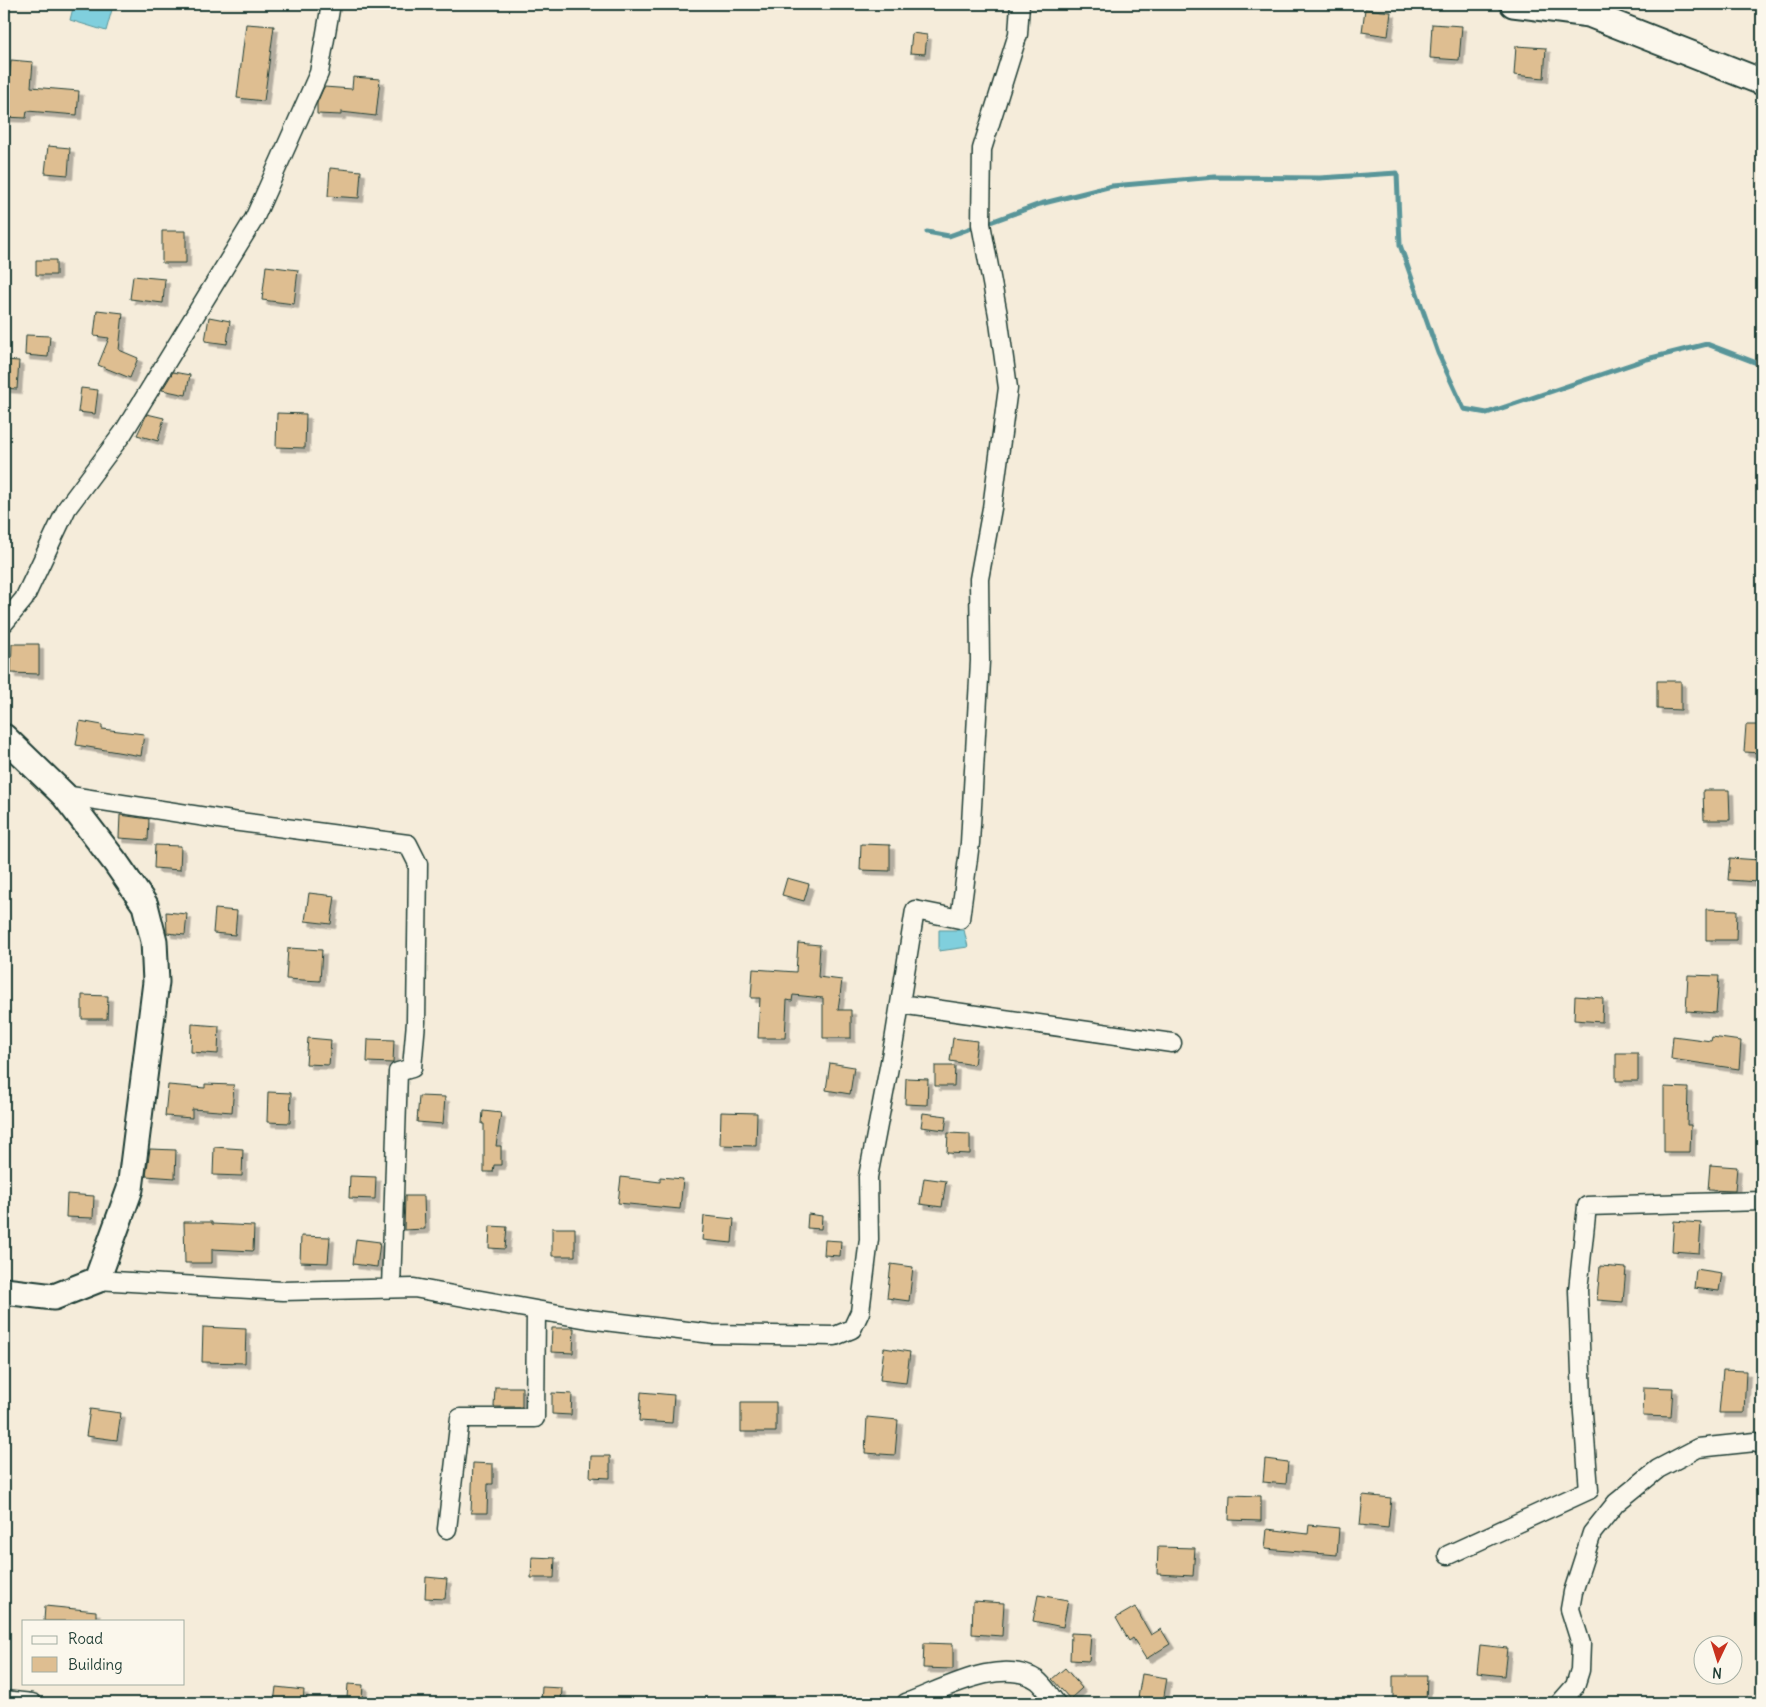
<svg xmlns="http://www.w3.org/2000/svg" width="1766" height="1707" font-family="Delius,sans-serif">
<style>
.water{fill:#80cfdd;stroke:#599599}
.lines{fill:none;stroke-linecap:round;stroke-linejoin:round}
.stream{stroke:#599599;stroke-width:5}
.building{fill:#debe91;stroke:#1f3d34;filter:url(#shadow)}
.street-casing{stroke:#1f3d34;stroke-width:21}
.secondary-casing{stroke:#1f3d34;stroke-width:29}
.street{stroke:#fbf7ec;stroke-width:18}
.secondary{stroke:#fbf7ec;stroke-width:25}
</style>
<defs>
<filter id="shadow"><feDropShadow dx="4.5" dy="4.5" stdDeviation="0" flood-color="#0004"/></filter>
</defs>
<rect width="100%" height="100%" fill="#f5ecda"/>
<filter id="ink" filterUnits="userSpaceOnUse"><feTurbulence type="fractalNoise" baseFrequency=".02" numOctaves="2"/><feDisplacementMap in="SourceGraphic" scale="10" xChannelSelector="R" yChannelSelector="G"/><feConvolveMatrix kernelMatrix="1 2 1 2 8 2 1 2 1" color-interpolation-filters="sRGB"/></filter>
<g filter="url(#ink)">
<!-- water -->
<path class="water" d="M74 4 113 6 106 31 70 20Z
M939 930H964L968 947 939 951Z"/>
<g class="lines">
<!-- stream -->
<path class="stream" d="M985 224 1040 204 1112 186 1215 177 1320 178 1397 173 1400 245 1438 353 1464 409 1487 413 1647 359 1707 344 1762 365
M927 232 949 236 977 226"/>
</g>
<!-- building -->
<path class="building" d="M1365 9 1391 12 1388 36 1362 32Z
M246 24 274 26 264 101 237 98Z
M1432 24 1462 26 1459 60 1430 58Z
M912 33 927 35 925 54 910 53Z
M1516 46 1546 48 1544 78 1514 75Z
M11 60 33 62 31 87 79 91 77 115 27 111 26 118 5 117Z
M353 77 380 79 376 116 341 112V115L317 114V103L324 87 352 89Z
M48 146 70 148 68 175 45 173Z
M330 168 361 171 359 198 328 196Z
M162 231H186V263H162Z
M36 260H56V275H36Z
M266 266 298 270 294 304 262 300Z
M133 276 165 279 163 303 130 299Z
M97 310 123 313 119 350 138 358 130 378 98 365 109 338 94 336Z
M209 317 230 321 227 344 205 341Z
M26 335 50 336 48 357 25 355Z
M4 360 19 361 17 389 4 388Z
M173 372 190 375 186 395 162 390Z
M81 388 98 390 95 414 78 412Z
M277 413 306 414 305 448 276 447Z
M147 414 164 418 158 441 137 435Z
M12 644H39V674L11 673Z
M1657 681H1681V710L1657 709Z
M80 721 102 725V729L144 734 141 756 76 745Z
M1746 725H1762V753L1744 752Z
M1703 790H1729L1730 820H1704Z
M120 815 149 819 148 840 119 838Z
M861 844 890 845V871L860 870Z
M155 845 181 846 180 870 154 868Z
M1730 858 1759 860 1758 882 1728 880Z
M787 878 809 884 804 901 782 895Z
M309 893 335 896 331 924 305 921Z
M215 909 237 911 235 935 213 933Z
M1706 909 1737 910 1736 940H1706Z
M166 912 187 914 185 935 167 933Z
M798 943 820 945 818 977 842 980 838 1010H851V1038H823V998L793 995 792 1001 787 1000 785 1038H758L760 998H751L753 969 796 972Z
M288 948 322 950 320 981 286 979Z
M1688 975 1719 976 1716 1013 1686 1011Z
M82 995 108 996 107 1019H82Z
M1575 996 1603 998 1602 1022 1574 1020Z
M192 1024 219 1026 218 1054 191 1052Z
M1673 1036 1711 1041 1712 1037 1741 1041 1739 1069 1671 1059Z
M308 1038 331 1040 329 1065 306 1064Z
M953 1038 977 1041 974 1065 950 1061Z
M368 1039 394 1040 393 1063 367 1062Z
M1616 1053H1638V1081H1616Z
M830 1063 854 1067 850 1094 826 1090Z
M935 1066H955L954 1086H935Z
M906 1078 928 1079 927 1105 905 1104Z
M205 1084 234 1085 232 1112 192 1109V1118L165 1116 168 1085 205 1088Z
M1664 1087 1688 1088 1687 1125H1691L1690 1152H1664Z
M268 1092 291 1093 290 1123 267 1122Z
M419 1096 445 1097 443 1124 417 1122Z
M483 1111 501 1113 496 1146H501V1165H494L493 1172H484V1124H482Z
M721 1112 757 1113 756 1146 720 1145Z
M923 1113 947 1116 945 1130 921 1127Z
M948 1133 970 1134V1154L947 1153Z
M214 1147 243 1149 242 1176 213 1175Z
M150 1149 176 1150 175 1178 146 1176Z
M1710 1165 1737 1167 1735 1191 1708 1190Z
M350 1176 376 1177 375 1199 349 1198Z
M621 1177 660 1182V1177L683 1179 680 1209 618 1203Z
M924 1178 946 1181 942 1207 920 1204Z
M67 1194 94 1196 93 1218 66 1217Z
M405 1196H424L425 1229 404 1230Z
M808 1214 822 1216 821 1229 807 1228Z
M704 1216 734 1219 732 1243 702 1240Z
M1674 1221 1701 1223 1699 1253 1672 1251Z
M184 1222H212V1224L254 1226 253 1251 212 1249V1263H185Z
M490 1226 507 1227 505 1249 489 1248Z
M552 1228H575V1256H552Z
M301 1236 330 1237 328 1263 300 1262Z
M356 1239 380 1242 377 1267 353 1264Z
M825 1240 841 1241 840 1256 824 1255Z
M891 1264 913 1267 909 1301 887 1298Z
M1600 1266 1626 1268 1623 1302 1597 1300Z
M1696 1269 1722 1273 1719 1291 1694 1288Z
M203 1327 246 1329 245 1363 202 1362Z
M552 1328H574L573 1353 551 1352Z
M884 1348 910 1352 906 1383 880 1380Z
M1723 1370 1746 1371 1744 1413H1719Z
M495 1387H522V1407H494Z
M1644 1387 1673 1388 1671 1417 1643 1416Z
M641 1392 674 1395 672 1423 639 1421Z
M552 1393 572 1394 571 1415 552 1414Z
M741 1402H776V1432H741Z
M90 1409 121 1413 117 1440 86 1436Z
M867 1417 898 1420 895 1455 865 1453Z
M591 1456H610V1478L590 1477Z
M1265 1459 1288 1462 1286 1484 1263 1482Z
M473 1463 493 1464V1484H488L487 1513H471Z
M1230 1495 1261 1496V1521L1229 1520Z
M1363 1495 1391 1498 1388 1528 1360 1525Z
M1309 1525 1339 1528 1337 1555 1265 1549 1267 1529 1308 1534Z
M1158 1547 1195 1548 1193 1576 1157 1574Z
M532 1557 555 1558 554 1578H531Z
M426 1577 447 1579 445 1599 425 1598Z
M1038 1595 1068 1600 1063 1627 1033 1621Z
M973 1601 1004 1603 1002 1636 972 1634Z
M45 1606 96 1611V1621H44Z
M1135 1607 1151 1635 1161 1629 1170 1644 1146 1659 1133 1638 1129 1641 1116 1618Z
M1071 1633 1091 1634 1089 1661 1070 1660Z
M924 1643 953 1644V1669L923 1668Z
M1480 1645 1507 1648 1504 1676 1477 1673Z
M1065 1668 1082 1688 1070 1699 1052 1679Z
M1142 1674 1167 1678 1163 1702 1138 1698Z
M1393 1676H1427L1426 1702H1393Z
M348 1684 363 1685 362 1699 347 1698Z
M276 1687 304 1690 303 1703H274Z
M542 1687 562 1688 561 1703H541Z"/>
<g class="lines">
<defs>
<path id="street" d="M4 623 24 599 67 508 123 433 254 219 319 73 331 4
M64 795 232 821 408 844 418 864 416 1022 412 1068 398 1072 391 1288
M900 1004 1172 1043
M97 1280 283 1291 414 1288 536 1310 535 1418H460L447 1529
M536 1310 588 1319 712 1334 835 1336 852 1329 860 1312 869 1239 868 1177 894 1041 915 910 960 919 970 843 980 661 979 579 992 508 1008 388 998 315 981 224 982 149 1018 34 1020 4
M1448 1555 1589 1490 1582 1400 1578 1290 1587 1206 1762 1201
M4 1700 32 1703
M906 1703C942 1690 1001 1656 1037 1680 1044 1685 1050 1696 1056 1703
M1560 1703 1575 1686 1580 1670 1581 1644 1570 1609 1573 1592 1592 1533 1616 1503 1658 1469 1698 1448 1755 1442 1762 1445"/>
<path id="secondary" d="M1513 4 1589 14 1762 82
M4 737 64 795 116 863 145 905 154 941 156 982 130 1189 97 1280 54 1297 4 1291"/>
</defs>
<!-- street casing -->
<use href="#street" class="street-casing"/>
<!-- secondary casing -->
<use href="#secondary" class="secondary-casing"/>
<!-- street -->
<use href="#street" class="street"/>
<!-- secondary -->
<use href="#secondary" class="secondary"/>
</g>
</g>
<!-- margin -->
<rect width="1766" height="1707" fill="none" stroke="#fbf7ec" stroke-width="20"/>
<rect x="10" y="10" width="1746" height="1687" fill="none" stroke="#1f3d34" stroke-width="2" filter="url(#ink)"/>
<!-- legend -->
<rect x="22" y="1620" width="162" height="65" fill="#fbf7ec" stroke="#a3ada2"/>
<rect x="32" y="1636" width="25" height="8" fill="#fbf7ec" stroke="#a3ada2"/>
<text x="68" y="1644" font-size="15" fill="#1f3d34">Road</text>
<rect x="32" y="1657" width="25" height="15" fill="#debe91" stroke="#a3ada2"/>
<text x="68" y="1670" font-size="15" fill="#1f3d34">Building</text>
<!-- north arrow -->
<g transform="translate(1718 1660) rotate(184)"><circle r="24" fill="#fbf7ec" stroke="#a3ada2"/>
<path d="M0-4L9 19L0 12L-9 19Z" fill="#c8321e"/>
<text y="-8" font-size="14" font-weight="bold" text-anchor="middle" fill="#1f3d34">N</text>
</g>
</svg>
